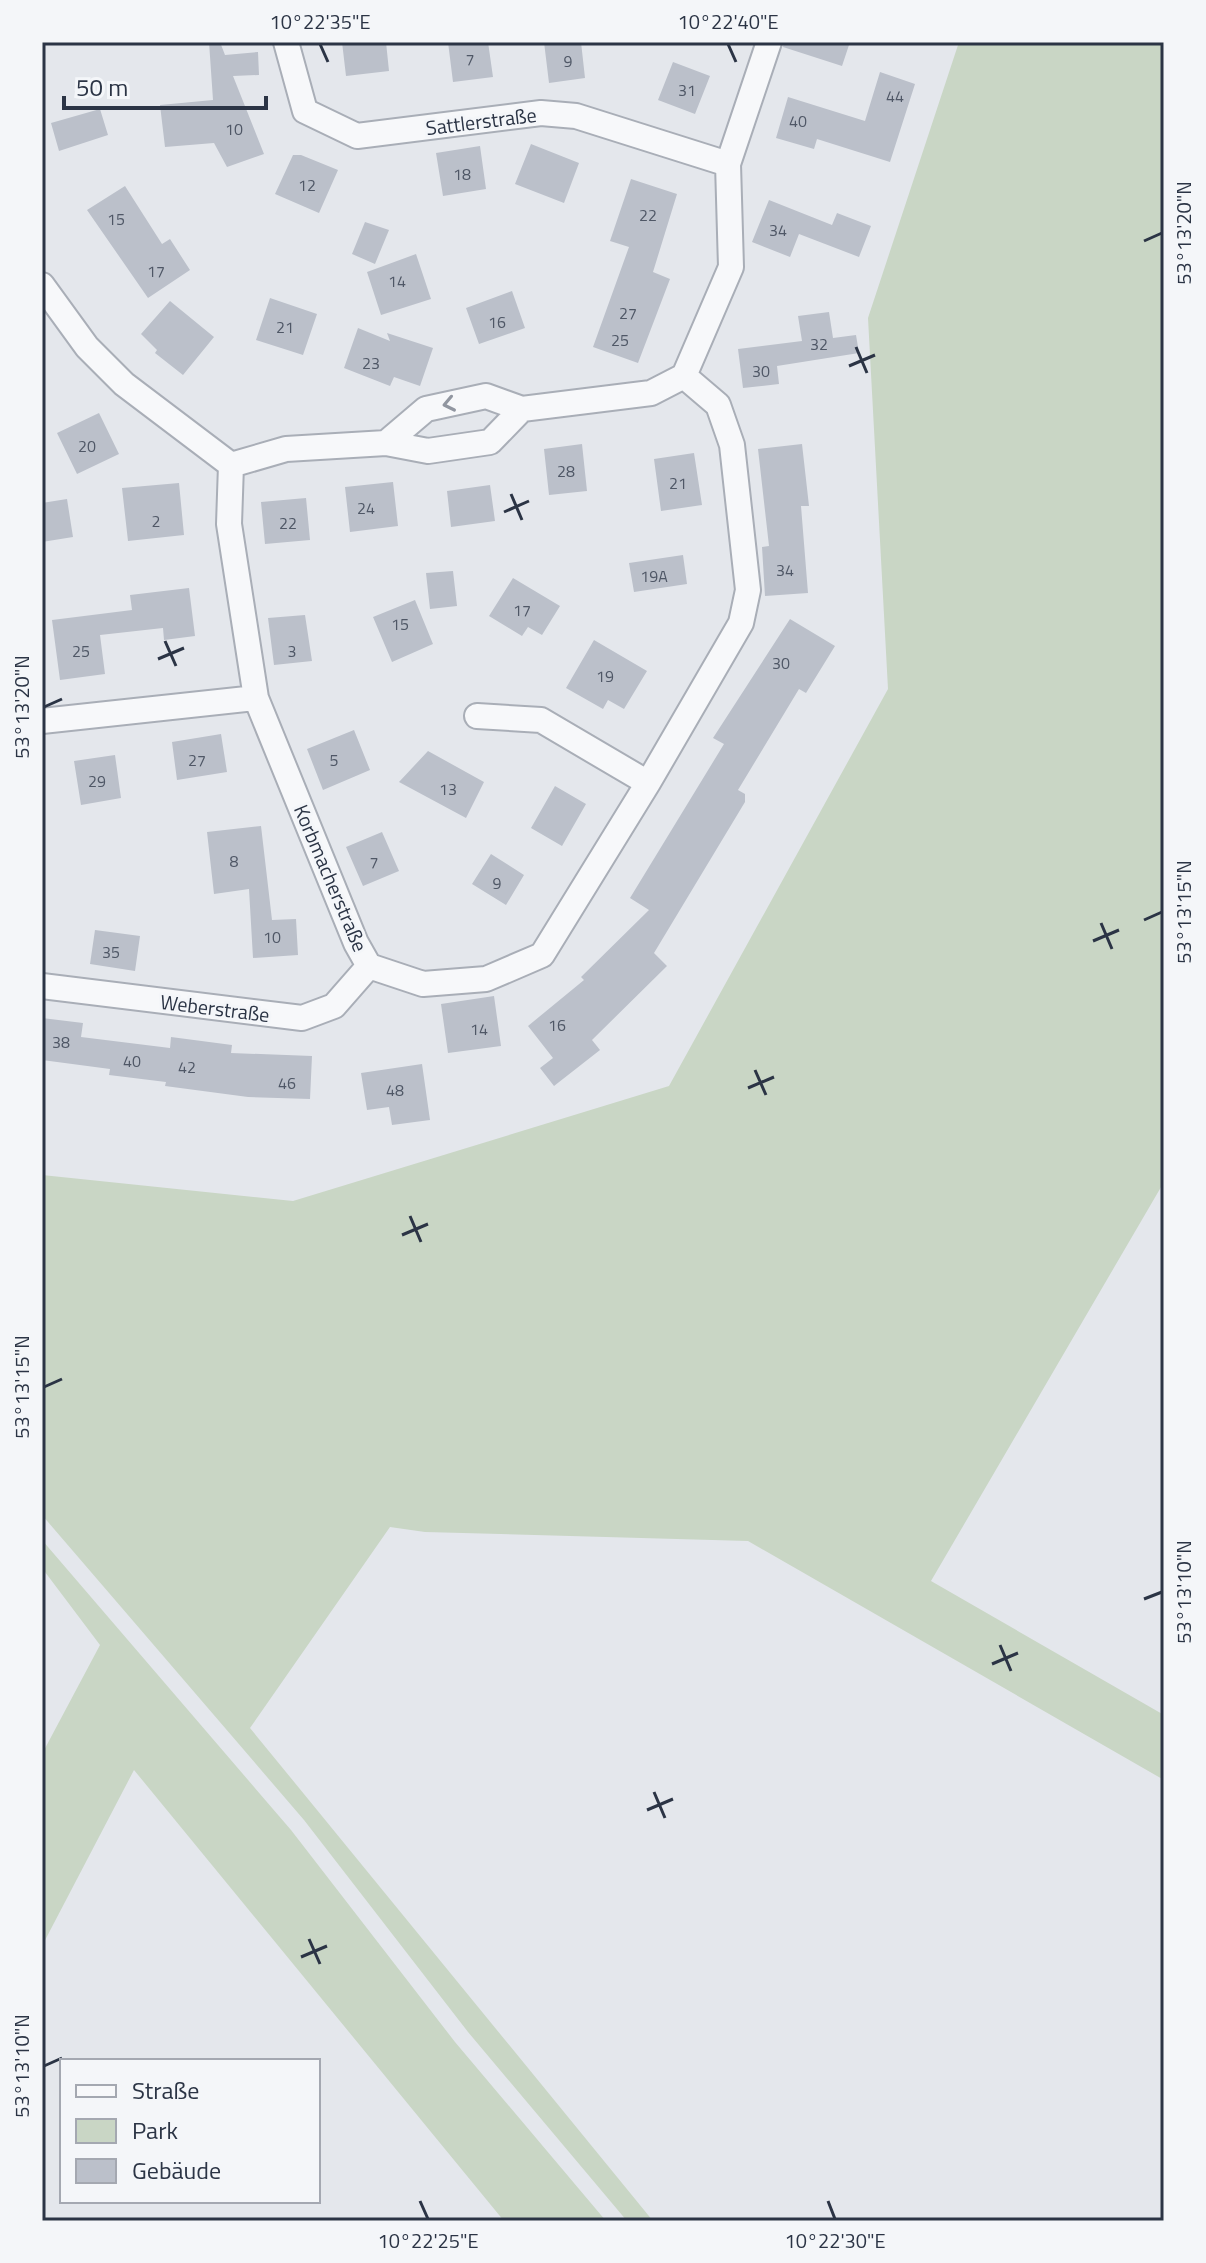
<svg xmlns="http://www.w3.org/2000/svg" width="1206" height="2263" font-family="'Titillium Web',sans-serif">
<style>
.green{fill:#c9d6c5}
.building{fill:#bbc0ca}
.lines{fill:none;stroke-linecap:round;stroke-linejoin:round}
.street-casing{stroke:#a9aeb7;stroke-width:28}
.street{stroke:#f7f8fa;stroke-width:24}
.oneway{stroke:#9196a0}
.ticks{fill:none;stroke:#2b3445;stroke-width:3}
.labels{text-anchor:middle;dominant-baseline:central;stroke-width:6;stroke-linejoin:round;paint-order:stroke}
.number-label{font-size:16px;fill:#4f5766}
.street-label{font-size:20px;fill:#2b3445;stroke:#f4f6f9}
.neatline{fill:none;stroke:#2b3445;stroke-width:3}
.ticks-label{font-size:20px;text-anchor:middle;fill:#2b3445}
</style>
<rect width="100%" height="100%" fill="#e4e7ec"/>
<!-- green -->
<path class="green" d="M959 42H1164V1182L931 1581 1164 1715V1780L748 1541 425 1532 390 1527 250 1728 653 2221H627L468 2032 304 1820 42 1515V1175L293 1201 669 1086 888 689 868 318Z
M42 1540 291 1830 455 2042 606 2221H504L134 1770 42 1946V1754L100 1645 42 1568Z"/>
<!-- building -->
<path class="building" d="M209 42H220L225 55 258 52 259 75 233 76 264 154 227 167 214 143 165 147 160 105 213 100Z
M342 42H386L389 71 346 76Z
M448 42H488L493 77 453 82Z
M544 42H581L585 78 549 83Z
M784 42H850L842 66 783 47Z
M673 62 710 76 695 114 658 100Z
M880 72 915 84 890 162 817 139 814 149 776 138 788 97 865 121Z
M100 109 108 135 59 151 51 123Z
M531 144 579 163 564 203 515 184Z
M480 146 486 189 443 196 436 153Z
M293 155H301L338 170 319 213 275 194Z
M631 179 677 194 653 272 670 279 638 363 593 347 629 247 610 241Z
M125 186 162 244 170 239 190 270 148 298 87 210Z
M769 200 832 225 837 213 871 226 859 257 799 234 790 257 752 242Z
M365 222 389 230 375 264 352 254Z
M416 254 431 299 381 315 367 272Z
M512 291 525 328 479 344 466 308Z
M270 298 317 314 303 355 256 340Z
M170 301 214 337 183 375 155 353 157 350 141 334Z
M829 312 833 338 856 335 859 353 777 366 779 384 743 388 738 349 802 341 798 316Z
M358 328 390 341 387 333 433 348 420 386 394 377 390 386 344 368Z
M99 413 119 454 77 474 57 433Z
M582 444 587 491 549 495 544 449Z
M802 444 809 506H801L808 593 765 596 762 547 769 546 758 449Z
M694 453 702 505 661 511 654 459Z
M393 482 398 526 350 532 345 487Z
M179 483 184 535 128 541 122 488Z
M490 485 495 521 451 527 447 491Z
M306 498 310 540 265 544 261 502Z
M67 499 73 537 42 542V503Z
M683 555 687 584 634 592 629 563Z
M453 571 457 606 430 609 426 573Z
M513 578 560 606 542 635 528 627 522 636 489 616Z
M189 588 195 636 164 640 163 628 100 635 105 674 60 680 52 620 132 610 130 595Z
M415 600 433 644 392 662 373 617Z
M305 615 312 661 274 665 268 618Z
M790 619 835 646 806 693 799 689 738 790 745 794V802L654 953 667 966 592 1040 600 1050 554 1086 540 1068 553 1058 528 1026 584 980 581 977 649 910 630 898 724 744 713 738Z
M594 640 647 671 624 709 608 700 603 709 566 688Z
M354 730 370 770 323 790 307 749Z
M221 734 227 772 177 780 172 742Z
M428 751 484 782 466 818 399 782Z
M115 755 121 798 81 805 74 761Z
M555 786 586 804 562 846 531 828Z
M261 826 272 920 296 919 298 955 253 958 249 889 214 894 207 832Z
M382 832 399 871 363 886 346 847Z
M491 854 524 875 506 905 472 884Z
M95 930 140 936 135 971 90 964Z
M494 996 501 1046 448 1053 441 1004Z
M42 1018 83 1023 81 1037 170 1048 171 1037 232 1045 231 1053 312 1056 310 1099 248 1097 165 1086 166 1082 109 1075 110 1069 42 1060Z
M422 1064 430 1120 392 1125 389 1107 367 1110 361 1073Z"/>
<g class="lines">
<defs>
<path id="street" d="M286 42 305 111 357 136 541 113 576 116 728 164
M42 285 87 347 124 384 231 465
M386 443 426 409 486 396 522 409 651 393 684 376 731 267 728 164 769 42
M231 465 229 524 256 698 356 943 369 966 423 984 486 979 542 955 648 783 741 623 748 590 732 445 718 405 684 376
M231 465 286 449 386 443 428 451 490 442 522 409
M477 716 541 720 648 783
M42 721 256 698
M42 986 302 1018 334 1006 369 966"/>
</defs>
<!-- street casing -->
<use href="#street" class="street-casing"/>
<!-- street -->
<use href="#street" class="street"/>
</g>
<!-- one-way arrows -->
<defs><path id="oneway-chevron" d="M-2-3.5L2.5 0L-2 3.5" fill="none" stroke-width="1.6" stroke-linecap="round" stroke-linejoin="round" transform="scale(2)"/></defs>
<use class="oneway" href="#oneway-chevron" transform="translate(449 404) rotate(168)"/>
<!-- ticks -->
<path class="ticks" d="M320 44 328 62M728 44 736 62M1144 241 1162 233M856 347 867 373M849 366 875 355M511 494 522 520M504 512 529 501M165 641 176 666M158 659 184 648M44 707 62 699M1144 920 1162 912M1101 923 1112 949M1093 941 1119 930M755 1070 766 1095M748 1088 774 1077M410 1216 421 1242M402 1235 428 1224M44 1387 62 1379M1144 1599 1162 1592M1000 1645 1011 1671M992 1664 1018 1653M654 1792 665 1818M647 1810 673 1799M309 1939 320 1964M301 1957 327 1946M44 2066 62 2058M420 2201 428 2219M828 2201 835 2219"/>
<g class="labels">
<!-- number labels -->
<g class="number-label">
<text x="470" y="59">7</text>
<text x="568" y="61">9</text>
<text x="687" y="90">31</text>
<text x="895" y="96">44</text>
<text x="798" y="121">40</text>
<text x="234" y="129">10</text>
<text x="462" y="174">18</text>
<text x="307" y="185">12</text>
<text x="648" y="215">22</text>
<text x="116" y="219">15</text>
<text x="778" y="230">34</text>
<text x="156" y="271">17</text>
<text x="397" y="281">14</text>
<text x="628" y="313">27</text>
<text x="497" y="322">16</text>
<text x="285" y="327">21</text>
<text x="620" y="340">25</text>
<text x="819" y="344">32</text>
<text x="371" y="363">23</text>
<text x="761" y="371">30</text>
<text x="87" y="446">20</text>
<text x="566" y="471">28</text>
<text x="678" y="483">21</text>
<text x="366" y="508">24</text>
<text x="156" y="521">2</text>
<text x="288" y="523">22</text>
<text x="785" y="570">34</text>
<text x="654" y="576">19A</text>
<text x="522" y="610">17</text>
<text x="400" y="624">15</text>
<text x="81" y="651">25</text>
<text x="292" y="651">3</text>
<text x="781" y="663">30</text>
<text x="605" y="676">19</text>
<text x="197" y="760">27</text>
<text x="334" y="760">5</text>
<text x="97" y="781">29</text>
<text x="448" y="789">13</text>
<text x="234" y="861">8</text>
<text x="374" y="862">7</text>
<text x="497" y="883">9</text>
<text x="272" y="937">10</text>
<text x="111" y="952">35</text>
<text x="557" y="1025">16</text>
<text x="479" y="1029">14</text>
<text x="61" y="1042">38</text>
<text x="132" y="1061">40</text>
<text x="187" y="1067">42</text>
<text x="287" y="1083">46</text>
<text x="395" y="1090">48</text>
</g>
<!-- street labels -->
<g class="street-label">
<text transform="translate(481 121) rotate(-7)">Sattlerstraße</text>
<text transform="translate(331 878) rotate(67)">Korbmacherstraße</text>
<text transform="translate(215 1008) rotate(7)">Weberstraße</text>
</g>
</g>
<!-- border -->
<rect width="1206" height="2263" fill="none" stroke="#f4f6f9" stroke-width="88"/>
<!-- legend -->
<rect x="60" y="2059" width="260" height="144" fill="#f4f6f9" stroke="#a4a8b1" stroke-width="2"/>
<rect x="76" y="2085" width="40" height="12" fill="#f7f8fa" stroke="#a4a8b1" stroke-width="2"/>
<text x="132" y="2099" font-size="24" fill="#2b3445">Straße</text>
<rect x="76" y="2119" width="40" height="24" fill="#c9d6c5" stroke="#a4a8b1" stroke-width="2"/>
<text x="132" y="2139" font-size="24" fill="#2b3445">Park</text>
<rect x="76" y="2159" width="40" height="24" fill="#bbc0ca" stroke="#a4a8b1" stroke-width="2"/>
<text x="132" y="2179" font-size="24" fill="#2b3445">Gebäude</text>
<!-- scale -->
<path d="M64 96v12h202v-12" fill="none" stroke="#2b3445" stroke-width="4"/>
<text x="76" y="96" font-size="24" fill="#2b3445" stroke="#f4f6f9" stroke-width="6" paint-order="stroke">50 m</text>
<rect x="44" y="44" width="1118" height="2175" class="neatline"/>
<g class="ticks-label">
<text x="320" y="29">10°22'35"E</text>
<text x="728" y="29">10°22'40"E</text>
<text transform="translate(1184 233) rotate(-90)" y="7">53°13'20"N</text>
<text transform="translate(22 707) rotate(-90)" y="7">53°13'20"N</text>
<text transform="translate(1184 912) rotate(-90)" y="7">53°13'15"N</text>
<text transform="translate(22 1387) rotate(-90)" y="7">53°13'15"N</text>
<text transform="translate(1184 1592) rotate(-90)" y="7">53°13'10"N</text>
<text transform="translate(22 2066) rotate(-90)" y="7">53°13'10"N</text>
<text x="428" y="2248">10°22'25"E</text>
<text x="835" y="2248">10°22'30"E</text>
</g>
</svg>
